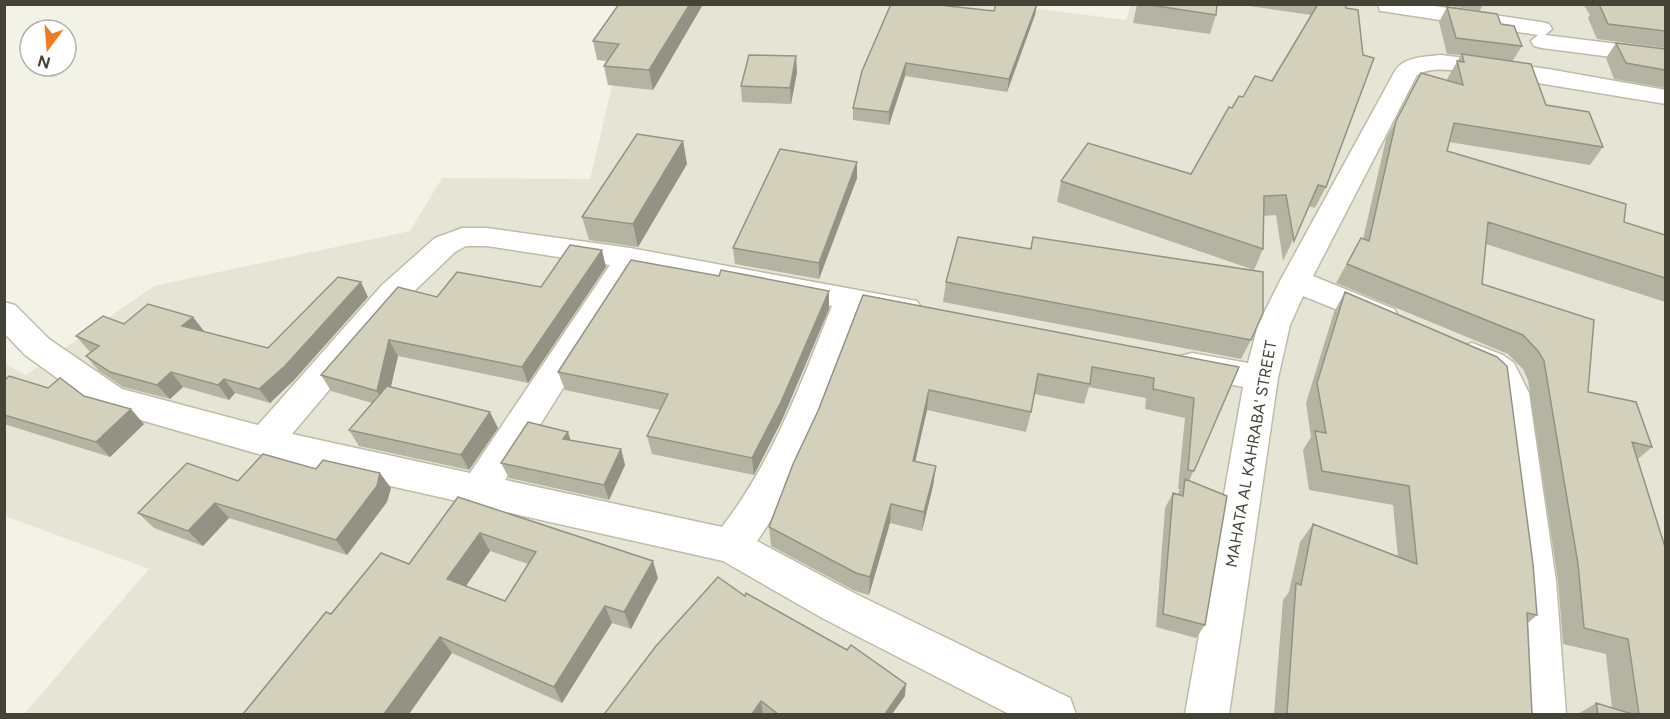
<svg xmlns="http://www.w3.org/2000/svg" width="1670" height="719" font-family="Figtree,sans-serif">
<style>
.residential{fill:#e6e5d5}
.lines{fill:none;stroke-linecap:round;stroke-linejoin:round}
.minor-casing{stroke:#bdbca9;stroke-width:3}
.minor{fill:#fff;fill-rule:evenodd}
.wall{fill:#b5b4a2;fill-rule:evenodd}
.shaded-wall{fill:#949284}
.building{fill:#d3d1bc;stroke:#949284;stroke-width:1.5;fill-rule:evenodd}
.labels{text-anchor:middle;dominant-baseline:central;stroke-width:6;stroke-linejoin:round;paint-order:stroke}
.street-label{font-size:16px;fill:#444336;stroke:#fff}
</style>
<rect width="100%" height="100%" fill="#f2f2e6"/>
<!-- residential -->
<path class="residential" d="M1000 4 1126 20 1131 4 1665 5V714H24L149 569 5 516 4 363 26 375 154 286 410 231 442 178 590 179 631 5Z"/>
<g class="lines">
<defs>
<path id="minor" d="M1378 4H1421L1541 22 1549 24 1552 29 1545 35 1666 50V64L1542 48 1534 46 1531 41 1538 35 1388 12 1380 11Z
M1441 55 1548 69 1666 90V104L1465 71C1448 70 1432 67 1417 75L1313 276 1394 309 1399 317 1394 325 1383 328 1303 296 1290 325 1278 378 1229 714H1185L1243 387 1180 374 1175 365 1180 356 1192 353 1248 363 1258 325 1280 281 1395 71C1405 56 1425 57 1441 55Z
M462 228H487L630 248 917 301 922 309 917 317 906 320 861 312C832 390 806 472 757 541L854 593 1070 698 1076 714H1009L824 619 723 561 293 464 99 408 25 355 4 333V302L15 305 49 339 122 389 258 425 382 285 435 238ZM466 246H487L610 265 470 473 292 434 404 301 455 252ZM638 270 832 306C801 383 773 461 722 527L505 480Z
M1472 343 1503 355 1514 363 1529 393 1556 581 1566 714H1522L1516 581 1497 405 1491 381 1460 364 1456 355 1460 346Z"/>
</defs>
<!-- minor casing -->
<use href="#minor" class="minor-casing"/>
<!-- minor -->
<use href="#minor" class="minor"/>
</g>
<!-- wall -->
<path class="wall" d="M619 4H702V6L653 90 608 85 604 66 606 61 597 60 593 41Z
M1037 4 1035 15 1007 92 905 76 889 125 853 120V108L862 71 994 11Z
M1137 4H1217L1216 15 1210 34 1133 23Z
M1235 4H1345L1326 187 1315 208 1309 206 1283 261 1276 215 1264 216 1263 249 1254 270 1057 202 1061 181 1191 174 1232 108 1243 97 1272 81 1311 15Z
M1439 4H1483L1480 11Z
M1583 4H1665V48L1597 39 1588 18 1590 15Z
M1447 7 1501 24 1522 46 1512 62 1546 105 1603 147 1590 165 1449 142 1447 151 1624 222 1665 235V302L1486 244 1482 284 1588 392 1652 447 1638 459 1665 714H1578L1596 703 1612 708 1606 654 1563 644 1558 581 1528 380 1523 369 1508 354 1336 283 1361 238 1363 239 1386 139 1421 73 1448 81 1447 79 1461 55 1447 54 1439 22Z
M1616 43 1665 49V88L1614 79 1606 58Z
M797 72 791 104 742 102 741 86Z
M683 141 687 164 638 247 589 240 582 217Z
M857 162V178L819 279 735 264 733 248Z
M1033 237 1251 340 1241 359 943 302 946 282 1030 249Z
M606 267 528 383 398 356 391 387 498 428 469 470 359 446 349 430 372 403 331 391 321 375 437 297 541 287Z
M719 276 829 309 782 420 754 475 652 454 647 436 660 410 565 390 558 372Z
M1345 292 1537 615 1528 623 1532 714H1274L1283 600 1289 592 1300 542 1313 524 1398 557 1393 505 1309 490 1303 450 1311 437 1306 403 1334 312Z
M863 295 1239 367 1189 481 1205 625 1196 638 1156 627 1165 508 1173 493 1177 495 1180 489H1178L1185 418 1145 409 1146 398 1089 387 1084 404 1034 394 1031 412 1026 432 927 410 915 462 936 466 933 486 922 531 890 523 869 595 855 591 771 546 769 527 818 411Z
M368 297 294 380 270 403 235 393 229 400 183 387 170 399 123 387 99 371 86 356 92 352 89 351 76 336 124 324 204 331 203 332 268 348Z
M4 379 84 396 144 424 110 457 4 424Z
M571 440 621 449 625 465 609 500 509 478 501 463Z
M316 469 391 488 387 502 347 555 229 518 203 546 154 528 138 513Z
M458 497 658 578 631 629 612 623 562 703 452 653 409 714H243L331 614 409 564ZM490 551 528 564 505 601 466 586Z
M745 596 905 696 892 714H765L763 713 762 714H605V713Z"/>
<!-- shaded-wall -->
<path class="shaded-wall" d="M690 4H702V6L653 90 649 70Z
M1037 4 1035 15 1007 92 1009 79Z
M796 56 797 72 791 104 790 88Z
M906 63 905 76 889 125V112Z
M683 141 687 164 638 247 633 224Z
M857 162V178L819 279V263Z
M602 250 606 267 528 383 522 367Z
M361 282 368 297 294 380 270 403 259 389Z
M829 291V309L782 420 754 475 752 458Z
M193 317 204 331 193 341 182 326Z
M389 340 398 356 386 407 377 391Z
M171 372 183 387 170 399 157 385Z
M224 379 235 393 229 400 218 385Z
M929 390 927 410 911 480 913 461Z
M131 409 144 424 110 457 96 442Z
M490 412 498 428 469 470 461 455Z
M568 432 573 448 563 439Z
M621 449 625 465 609 500 604 485Z
M936 466 933 486 922 531 924 512Z
M380 473 391 488 387 502 347 555 336 540Z
M215 503 229 518 203 546 188 531Z
M891 504 890 523 869 595 870 577Z
M480 533 490 551 459 596 447 579Z
M653 561 658 578 631 629 624 612Z
M605 606 612 623 562 703 554 687Z
M440 637 452 653 409 714H384Z
M906 684 905 696 892 714H885Z
M761 701 763 713 762 714H752Z"/>
<!-- building -->
<path class="building" d="M619 4H690L649 70 604 66 619 44 593 41Z
M891 4H930L994 11 996 4H1037L1009 79 906 63 889 112 853 108 862 71Z
M1143 4H1217L1216 15Z
M1318 4H1345L1346 8 1358 10 1363 55 1374 58 1326 187 1318 185 1294 241 1286 195 1264 196 1263 249 1061 181 1088 143 1191 174 1229 107 1232 108 1239 96 1243 97 1255 76 1272 81Z
M1599 4H1665V31L1608 24Z
M1447 7 1497 14 1501 24 1514 26 1522 46 1456 38Z
M1616 43 1665 49V70L1626 63Z
M1462 54 1531 64 1546 105 1589 112 1603 147 1454 123 1447 151 1626 204 1624 222 1665 235V278L1488 222 1482 284 1594 320 1588 392 1636 402 1652 447 1632 442 1665 547V714H1639L1628 639 1584 628 1578 564 1544 361 1538 351 1523 335 1347 264 1361 238 1369 241 1396 121 1421 73 1463 85 1457 61 1464 62Z
M749 55 796 56 790 88 741 86Z
M637 134 683 141 633 224 582 217Z
M780 149 857 162 819 263 733 248Z
M958 237 1031 249 1033 237 1263 272V313L1251 340 946 282Z
M570 245 602 250 522 367 389 340 377 391 321 375 398 287 437 297 457 272 541 287Z
M631 260 719 276 721 270 829 291 781 402 752 458 647 436 668 394 558 372Z
M338 277 361 282 285 366 259 389 224 379 218 385 171 372 157 385 110 372 86 356 99 346 76 336 103 316 124 324 148 304 193 317 182 326 268 348Z
M1345 292 1497 357 1507 366 1533 564 1537 615 1527 613 1532 714H1287L1296 583 1301 585 1313 524 1417 564 1409 486 1322 471 1315 431 1326 433 1317 383Z
M863 295 1239 367 1194 471 1188 470 1194 398 1153 389 1154 378 1092 367 1090 384 1038 374 1031 412 929 390 913 461 936 466 924 512 891 504 870 577 856 573 769 527 793 464 818 411Z
M9 376 48 388 60 378 84 396 131 409 96 442 4 415V379H6Z
M387 386 490 412 461 455 349 430Z
M528 422 568 432 563 439 621 449 604 485 501 463Z
M263 454 316 469 323 460 380 473 377 486 336 540 215 503 188 531 138 513 187 463 238 481Z
M1185 479 1227 496 1205 625 1163 614 1173 493 1183 496Z
M458 497 653 561 624 612 605 606 554 687 440 637 384 714H243L326 612 331 614 381 553 409 564ZM480 533 536 552 505 601 447 579Z
M718 577 745 596 746 593 847 650 851 645 906 684 885 714H778L761 701 752 714H608L605 713 656 646Z
M1596 703 1632 714H1598Z"/>
<g class="labels">
<!-- street labels -->
<g class="street-label">
<text transform="translate(1251 454) rotate(-80)">MAHATA AL KAHRABA' STREET</text>
</g>
</g>
<!-- border -->
<rect width="1670" height="719" fill="none" stroke="#444336" stroke-width="12"/>
<!-- north arrow -->
<g transform="translate(48 48) rotate(196)"><circle r="28" fill="#ffffff" stroke="#b4b4af" stroke-width="1.5"/>
<path d="M0-4.5L10 22L0 15L-10 22Z" fill="#ee7b22"/>
<text y="-9" font-size="16" font-weight="bold" text-anchor="middle" fill="#444336">N</text>
</g>
</svg>
